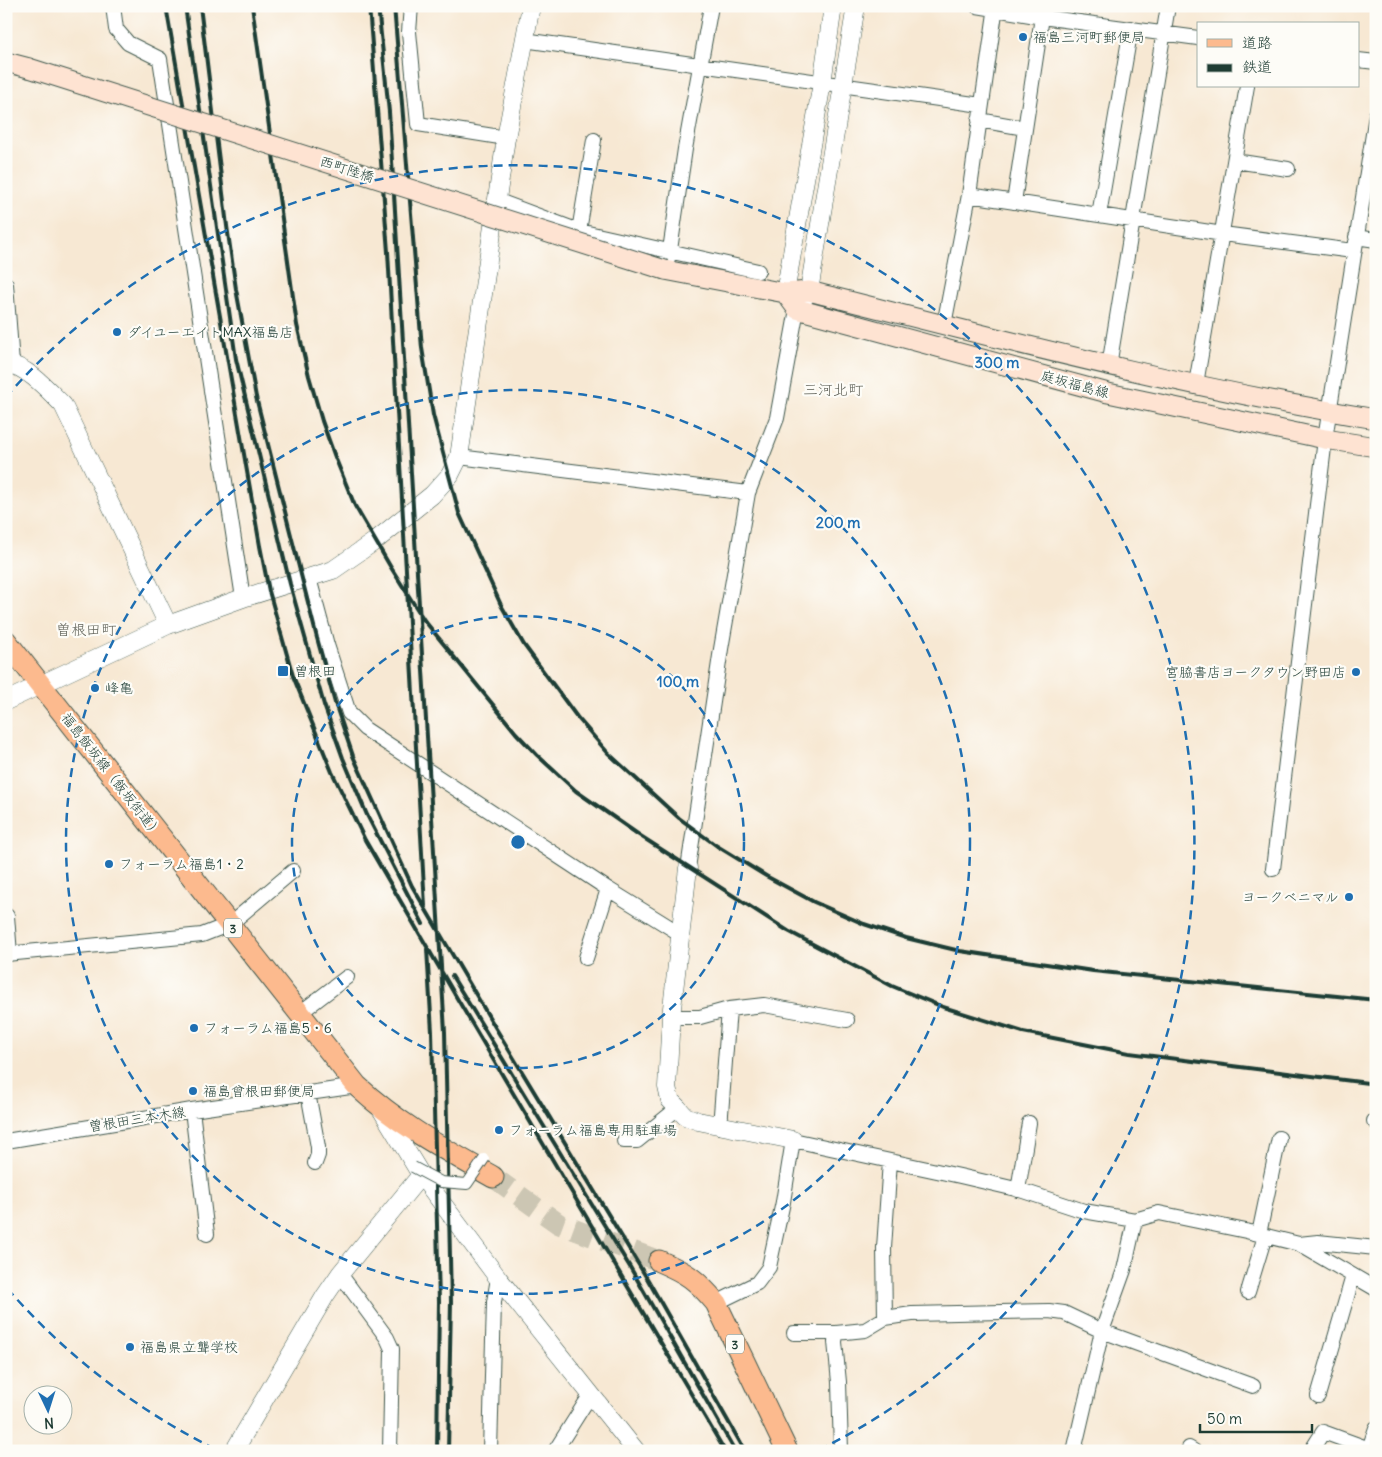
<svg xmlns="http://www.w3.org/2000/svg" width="1382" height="1457" font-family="Delius,'Klee One',sans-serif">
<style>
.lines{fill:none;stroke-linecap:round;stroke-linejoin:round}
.primary-tunnel{stroke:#ccc6b3;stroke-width:21;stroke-dasharray:21 11;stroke-linecap:butt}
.minor-casing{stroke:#3f574c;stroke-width:16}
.tertiary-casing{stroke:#3f574c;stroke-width:19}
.secondary-casing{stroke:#3f574c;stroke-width:21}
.primary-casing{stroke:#3f574c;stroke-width:23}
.minor{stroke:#fff;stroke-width:14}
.tertiary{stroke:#fff;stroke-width:18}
.secondary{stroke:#fee3d2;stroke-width:19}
.primary{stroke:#fcba8e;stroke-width:21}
.rail{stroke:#1f3d34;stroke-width:4}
.pedestrian-bridge-casing{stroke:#3f574c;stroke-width:12;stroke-linecap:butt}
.secondary-bridge-casing{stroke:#3f574c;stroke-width:21;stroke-linecap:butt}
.pedestrian-bridge{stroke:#fff;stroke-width:10}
.secondary-bridge{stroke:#fee3d2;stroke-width:19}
.ring{fill:none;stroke:#1f6fb2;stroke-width:2.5;stroke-dasharray:9 6}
.poi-dot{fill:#1f6fb2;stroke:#fdfcf7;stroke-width:2}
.labels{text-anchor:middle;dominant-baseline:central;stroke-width:4.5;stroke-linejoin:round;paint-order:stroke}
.shield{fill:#fdfcf7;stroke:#62766e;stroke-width:1}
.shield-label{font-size:12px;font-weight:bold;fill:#1f3d34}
.poi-label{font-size:14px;fill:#1f3d34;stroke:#fdfcf7;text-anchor:start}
.street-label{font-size:14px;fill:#1f3d34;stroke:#fdfcf7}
.neighbourhood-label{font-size:15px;fill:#62645b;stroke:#fdfcf7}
.centre{fill:#1f6fb2;stroke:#fdfcf7;stroke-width:2.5}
.ring-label{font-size:15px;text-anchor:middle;font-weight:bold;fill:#1f6fb2;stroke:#fdfcf7;stroke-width:4.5;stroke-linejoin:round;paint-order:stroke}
</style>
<rect width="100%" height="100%" fill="#fdfcf7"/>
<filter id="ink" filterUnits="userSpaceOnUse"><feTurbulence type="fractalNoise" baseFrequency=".02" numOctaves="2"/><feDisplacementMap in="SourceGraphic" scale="10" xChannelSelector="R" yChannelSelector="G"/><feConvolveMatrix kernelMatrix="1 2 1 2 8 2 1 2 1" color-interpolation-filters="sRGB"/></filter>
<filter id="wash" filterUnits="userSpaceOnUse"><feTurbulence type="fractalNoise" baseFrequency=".0096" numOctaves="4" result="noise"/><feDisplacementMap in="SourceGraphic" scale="20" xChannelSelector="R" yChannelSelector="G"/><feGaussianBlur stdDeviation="1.12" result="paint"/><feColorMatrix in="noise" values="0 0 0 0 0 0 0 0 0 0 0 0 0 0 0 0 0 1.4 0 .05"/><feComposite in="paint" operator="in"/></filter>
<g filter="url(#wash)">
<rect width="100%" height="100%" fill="#f7e8d3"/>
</g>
<g filter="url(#ink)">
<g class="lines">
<!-- primary-tunnel -->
<path class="primary-tunnel" d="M493 1177 559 1224 659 1261"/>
<defs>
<path id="minor" d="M113 6 116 29 128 43 160 59 243 598
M411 6 409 32 418 124 506 138
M977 6 1042 17 1198 38
M524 40 981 105
M1358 60 1376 62
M979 120 1025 128
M1235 161 1288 169
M969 195 1223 234 1353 251
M496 200 579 231 758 271
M1014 202 1042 17
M1099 215 1131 28
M579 231 594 140
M1356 237 1376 240
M665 270 670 250 685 149 711 6
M6 284 12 364
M944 325 969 195 996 6
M1109 366 1168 6
M1196 384 1247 86
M459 457 748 493
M309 578 327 645 349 713 365 729 608 889 679 933
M688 868 721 649 748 493 777 418 797 309
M1273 869 1325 439 1376 115
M7 916 10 954
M6 954 202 935 230 924 293 871
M586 958 608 889
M300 1013 347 977
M671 1017H700L729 1009 764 1005 847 1020
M308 1093 318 1147V1155L315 1163
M192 1110 207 1234
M1374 1121H1376
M720 1127 729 1009
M6 1141 192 1110 357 1086
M624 1141H637L678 1108
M1018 1190 1029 1123
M1259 1234 1279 1138
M1299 1244 1376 1289
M340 1274 387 1338 392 1349 390 1451
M1248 1292 1265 1236
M716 1303 757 1283 769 1267 783 1202 793 1140 960 1176 1020 1190 1084 1211 1135 1220 1159 1213 1246 1231 1299 1244 1318 1242 1376 1248
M885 1318 884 1248 890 1161
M794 1333H836L865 1330 885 1318 912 1314 1049 1311 1064 1313 1102 1331 1253 1386
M836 1333 835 1342 839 1382 841 1451
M1318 1396 1353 1276
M1189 1448 1194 1451
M1369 1449 1376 1428
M490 1451 494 1302 498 1278
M555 1451 591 1394
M1074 1451 1102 1331 1124 1270 1135 1220
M1311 1451 1323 1432 1375 1451"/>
<path id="tertiary" d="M785 293 822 83 833 6
M801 302 809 291 856 6
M6 363C28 367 48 390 63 405L168 625
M6 701 168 625 243 598 333 570 375 541 432 495 450 475 459 457 506 138 531 6
M688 868 671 1017 667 1087 670 1100 678 1108 685 1116 698 1121 793 1140
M381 1109 421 1175 498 1278 636 1451
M234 1451 325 1296 340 1274 421 1175"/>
<path id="secondary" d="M6 62 29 68
M665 270 785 293 809 291C997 338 1184 388 1376 419
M785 293 797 309 1108 393 1325 439 1376 447"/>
<path id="primary" d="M6 641 357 1086C399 1125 444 1149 493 1177
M659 1261C687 1273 696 1279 716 1303L787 1451"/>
</defs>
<!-- minor casing -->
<use href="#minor" class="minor-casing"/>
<!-- tertiary casing -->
<use href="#tertiary" class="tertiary-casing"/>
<!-- secondary casing -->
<use href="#secondary" class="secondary-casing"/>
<!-- primary casing -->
<use href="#primary" class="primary-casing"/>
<!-- minor -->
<use href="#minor" class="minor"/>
<!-- tertiary -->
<use href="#tertiary" class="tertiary"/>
<!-- secondary -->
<use href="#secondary" class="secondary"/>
<!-- primary -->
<use href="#primary" class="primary"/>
<!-- rail -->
<path class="rail" d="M166 6 260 546 269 591 293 676 332 772 365 840 458 1000 725 1451
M185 6 236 359 290 584 324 705 343 758 367 815 423 924
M200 6 227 226 236 289 256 397 317 638 335 703 353 756 412 886 495 1027 648 1280 745 1451
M252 6 297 325 309 376 322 421 335 457 355 506 390 566 424 620 516 733 537 755 576 791 639 835 788 931 892 986 943 1007 1023 1032 1129 1053 1376 1084
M369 6 388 252 425 906
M378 6 389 112 445 1032 451 1302 448 1451
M394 6 422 348 433 415 459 513 501 605 524 645 577 717 608 753 679 818 717 846 766 876 814 902 864 924 906 938 960 951 1093 971 1376 1000
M427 949 432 1032 439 1302 437 1451
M452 976 630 1267 735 1451"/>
<defs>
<path id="pedestrian-bridge" d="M413 1167 441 1182 467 1184 484 1159"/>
<path id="secondary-bridge" d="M29 68 665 270"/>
</defs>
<!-- pedestrian-bridge casing -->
<use href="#pedestrian-bridge" class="pedestrian-bridge-casing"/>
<!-- secondary-bridge casing -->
<use href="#secondary-bridge" class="secondary-bridge-casing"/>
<!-- pedestrian-bridge -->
<use href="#pedestrian-bridge" class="pedestrian-bridge"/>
<!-- secondary-bridge -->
<use href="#secondary-bridge" class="secondary-bridge"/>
</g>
</g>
<!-- distance rings -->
<g class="ring">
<circle cx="518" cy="842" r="226"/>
<circle cx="518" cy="842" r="452"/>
<path d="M215 1449A678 678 0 0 1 6 1287M6 397A678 678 0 1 1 821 1449"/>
</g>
<!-- markers -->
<g class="poi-dot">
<circle cx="1023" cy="37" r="5"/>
<circle cx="117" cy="332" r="5"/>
<rect x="277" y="665" width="12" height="12" rx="2.5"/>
<circle cx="1356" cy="672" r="5"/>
<circle cx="95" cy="688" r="5"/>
<circle cx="109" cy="864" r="5"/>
<circle cx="1349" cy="897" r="5"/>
<circle cx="194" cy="1028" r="5"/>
<circle cx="193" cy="1091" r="5"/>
<circle cx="499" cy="1130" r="5"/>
<circle cx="130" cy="1347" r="5"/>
</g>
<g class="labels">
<!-- shield labels -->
<g class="shield">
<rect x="224" y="918.5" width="18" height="19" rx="4"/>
<rect x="726" y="1334.5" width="18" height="19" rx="4"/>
</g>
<g class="shield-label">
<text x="233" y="928">3</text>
<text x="735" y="1344">3</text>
</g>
<!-- poi labels -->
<g class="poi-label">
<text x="1033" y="37">福島三河町郵便局</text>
<text x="127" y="332">ダイユーエイトMAX福島店</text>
<text x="294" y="671">曽根田</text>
<text x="1346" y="672" text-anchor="end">宮脇書店ヨークタウン野田店</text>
<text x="105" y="688">峰亀</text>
<text x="119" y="864">フォーラム福島1・2</text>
<text x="1339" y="897" text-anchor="end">ヨークベニマル</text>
<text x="204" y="1028">フォーラム福島5・6</text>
<text x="203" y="1091">福島曾根田郵便局</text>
<text x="509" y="1130">フォーラム福島専用駐車場</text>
<text x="140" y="1347">福島県立聾学校</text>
</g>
<!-- street labels -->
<g class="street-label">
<text transform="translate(347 169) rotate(18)">西町陸橋</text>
<text transform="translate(1075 384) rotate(15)">庭坂福島線</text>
<text transform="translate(112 775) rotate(52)">福島飯坂線（飯坂街道）</text>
<text transform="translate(137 1119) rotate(-9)">曽根田三本木線</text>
</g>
<!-- neighbourhood labels -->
<g class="neighbourhood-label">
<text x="833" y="389">三河北町</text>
<text x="86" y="629">曽根田町</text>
</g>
</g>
<circle cx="518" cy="842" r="8" class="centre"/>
<g class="ring-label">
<text x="997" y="368">300 m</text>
<text x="838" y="528">200 m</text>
<text x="678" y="687">100 m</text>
</g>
<!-- margin -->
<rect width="1382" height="1457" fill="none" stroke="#fdfcf7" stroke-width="25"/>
<!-- legend -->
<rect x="1197" y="22" width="162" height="65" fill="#fdfcf7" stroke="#a4b0a9"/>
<rect x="1207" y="39" width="25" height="8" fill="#fcba8e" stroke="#a4b0a9"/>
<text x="1242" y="48" font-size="15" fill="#1f3d34">道路</text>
<rect x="1207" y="64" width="25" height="8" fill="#1f3d34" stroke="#a4b0a9"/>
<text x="1242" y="72" font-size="15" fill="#1f3d34">鉄道</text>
<!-- north arrow -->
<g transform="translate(48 1410) rotate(176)"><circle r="24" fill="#fdfcf7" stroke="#a4b0a9"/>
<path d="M0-4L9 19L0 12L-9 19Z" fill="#1f6fb2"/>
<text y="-8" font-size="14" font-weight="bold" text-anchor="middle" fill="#1f3d34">N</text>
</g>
<!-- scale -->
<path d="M1200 1424v8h112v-8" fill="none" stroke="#1f3d34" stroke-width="2.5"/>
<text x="1207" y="1424" font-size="15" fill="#1f3d34" stroke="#fdfcf7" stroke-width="4" paint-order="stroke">50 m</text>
</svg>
